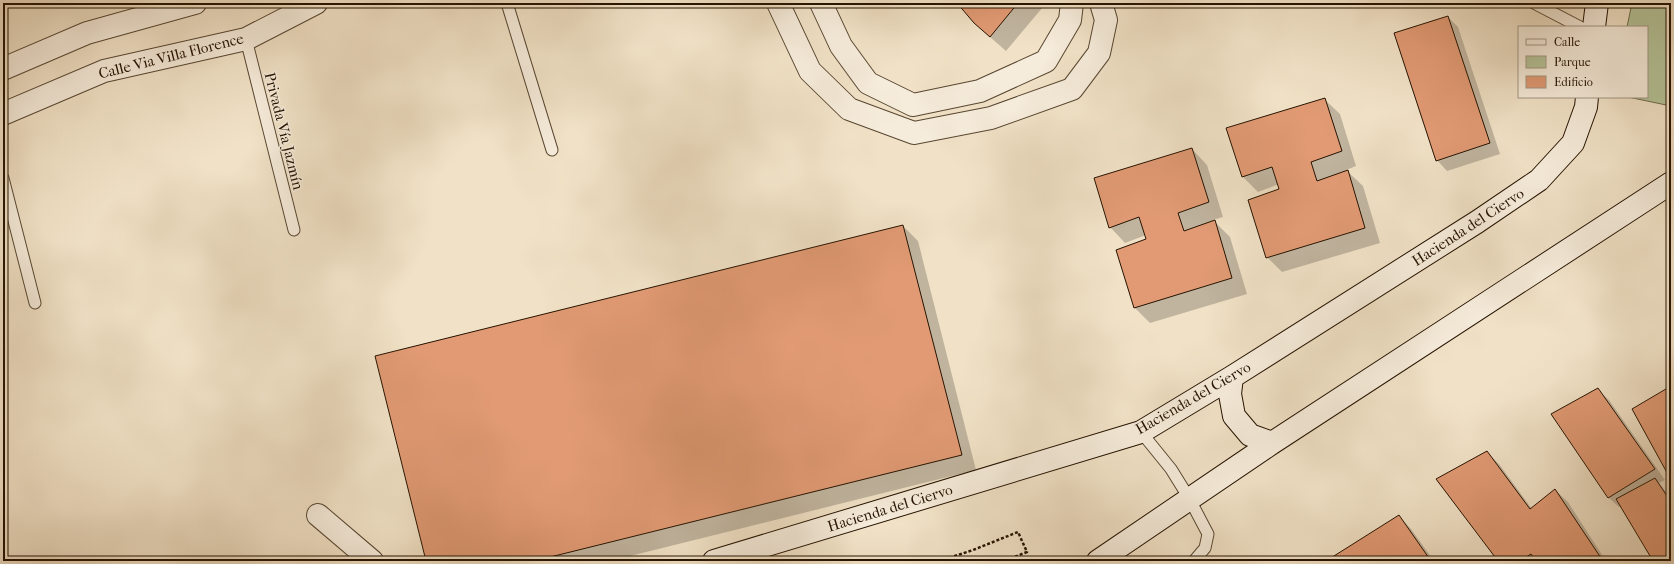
<svg xmlns="http://www.w3.org/2000/svg" width="1674" height="564" font-family="'IM FELL French Canon',serif">
<style>
.green{fill:#b5c499;stroke:#6d6c4d}
.shadow{fill:#0003}
.building{fill:#e19a74;stroke:#251301}
.lines{fill:none;stroke-linecap:round;stroke-linejoin:round}
.lane-casing{stroke:#584732;stroke-width:13}
.street-casing{stroke:#584732;stroke-width:24}
.secondary-casing{stroke:#251301;stroke-width:24}
.path{stroke:#251301;stroke-width:2.5;stroke-dasharray:3 2;stroke-linecap:butt}
.lane{stroke:#f6ecdb;stroke-width:11}
.street{stroke:#f6ecdb;stroke-width:22}
.secondary{stroke:#f6ecdb;stroke-width:22}
.labels{text-anchor:middle;dominant-baseline:central;stroke-width:3;stroke-linejoin:round;paint-order:stroke}
.street-label{font-size:15px;fill:#251301;stroke:#f6ecdb}
</style>
<rect width="100%" height="100%" fill="#f1e2c7"/>
<filter id="stains"><feTurbulence type="fractalNoise" baseFrequency=".005" numOctaves="4"/><feColorMatrix values="0 0 0 0 .2 0 0 0 0 .09 0 0 0 0 .02 0 0 0 .5 -.17"/></filter>
<radialGradient id="worn" r=".72"><stop offset=".6" stop-color="#630" stop-opacity="0"/><stop offset="1" stop-color="#630" stop-opacity=".3"/></radialGradient>
<!-- green -->
<path class="green" d="M1632 3H1671V106L1628 97H1647V27H1627Z"/>
<!-- shadow -->
<path class="shadow" d="M958 3H1039L1043 7 1006 51 974 23Z
M1448 17 1458 27 1500 154 1447 171 1437 160Z
M1324 99 1340 114 1356 166 1346 170 1363 186 1380 243 1282 272 1267 257 1280 189 1279 184 1258 192 1243 177Z
M1192 149 1207 165 1223 217 1213 220 1230 237 1247 294 1150 323 1135 308 1117 251 1147 240 1146 235 1125 243 1110 227Z
M903 226 918 241 976 470 610 561H428Z
M1598 390 1609 400 1665 480 1659 483 1671 498V561H1654L1621 506 1619 507 1608 497Z
M1487 452 1499 464 1532 509 1555 490 1568 502 1606 561H1499Z
M1399 516 1411 529 1434 561H1328Z"/>
<!-- building -->
<path class="building" d="M957 3H1018L990 37 974 23Z
M1448 16 1490 143 1436 161 1394 33Z
M1325 98 1342 151 1311 162 1317 181 1348 170 1365 228 1266 258 1248 200 1279 189 1272 167 1242 177 1226 128Z
M1192 148 1209 202 1178 213 1184 231 1215 220 1232 278 1134 308 1116 250 1146 239 1139 217 1109 228 1094 178Z
M903 225 962 455 534 561H426L375 356Z
M1671 386V480L1632 409Z
M1598 388 1655 469 1608 498 1551 414Z
M1487 451 1530 509 1555 489 1603 561H1536L1531 554 1520 561H1498L1436 479Z
M1655 478 1671 502V560L1669 561H1653L1616 499Z
M1399 515 1431 561H1326Z"/>
<g class="lines">
<defs>
<path id="lane" d="M507 3 552 150
M1534 3 1580 27
M246 39 294 230
M3 178 35 303
M1141 432 1171 469 1189 498 1208 534 1205 548 1194 561"/>
<path id="street" d="M778 3 810 71 849 109 914 133 991 118 1072 89 1099 53 1106 20 1101 3
M821 3 841 46 868 83 913 105 980 91 1046 61 1070 20 1072 3
M3 69 87 33 195 3
M3 114 104 71 246 39 316 3
M318 515 372 561"/>
<path id="secondary" d="M1594 27 1597 3
M1232 377 1230 394 1234 416 1250 435 1272 443
M714 561 1141 432 1232 377 1477 222 1539 180 1573 143 1586 107 1587 97
M1098 561 1272 443 1671 183"/>
</defs>
<!-- lane casing -->
<use href="#lane" class="lane-casing"/>
<!-- street casing -->
<use href="#street" class="street-casing"/>
<!-- secondary casing -->
<use href="#secondary" class="secondary-casing"/>
<!-- path -->
<path class="path" d="M940 561 973 550 1018 532 1027 552 1004 561"/>
<!-- lane -->
<use href="#lane" class="lane"/>
<!-- street -->
<use href="#street" class="street"/>
<!-- secondary -->
<use href="#secondary" class="secondary"/>
</g>
<g class="labels">
<!-- street labels -->
<g class="street-label">
<text transform="translate(171 56) rotate(-14)">Calle Via Villa Florence</text>
<text transform="translate(284 131) rotate(76)">Privada Vía Jazmín</text>
<text transform="translate(1468 227) rotate(-33)">Hacienda del Ciervo</text>
<text transform="translate(1193 398) rotate(-30)">Hacienda del Ciervo</text>
<text transform="translate(890 508) rotate(-17)">Hacienda del Ciervo</text>
</g>
</g>
<!-- margin -->
<rect width="1674" height="564" fill="none" stroke="#f1e2c7" stroke-width="16"/>
<rect x="4" y="4" width="1666" height="556" fill="none" stroke="#251301" stroke-width="2"/>
<rect x="8" y="8" width="1658" height="548" fill="none" stroke="#251301"/>
<!-- legend -->
<rect x="1518" y="26" width="130" height="72" fill="#f6ecdb" stroke="#a29584"/>
<rect x="1526" y="39" width="20" height="6" fill="#f6ecdb" stroke="#a29584"/>
<text x="1554" y="46" font-size="12" fill="#251301">Calle</text>
<rect x="1526" y="56" width="20" height="12" fill="#b5c499" stroke="#a29584"/>
<text x="1554" y="66" font-size="12" fill="#251301">Parque</text>
<rect x="1526" y="76" width="20" height="12" fill="#e19a74" stroke="#a29584"/>
<text x="1554" y="86" font-size="12" fill="#251301">Edificio</text>
<rect width="100%" height="100%" filter="url(#stains)"/>
<rect width="100%" height="100%" fill="url(#worn)"/>
</svg>
